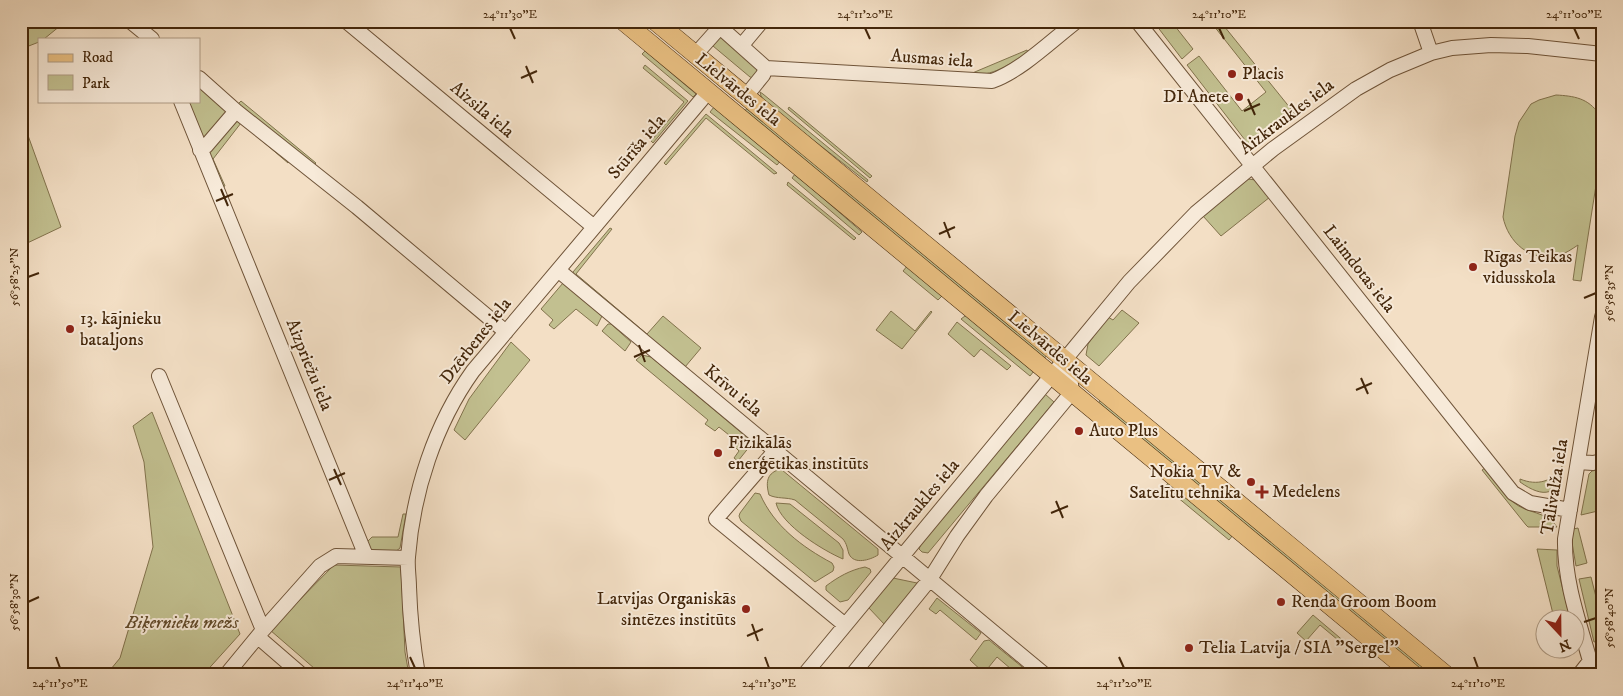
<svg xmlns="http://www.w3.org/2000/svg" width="1623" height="696" font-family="'IM FELL DW Pica',serif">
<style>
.green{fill:#c2c090;stroke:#82734d}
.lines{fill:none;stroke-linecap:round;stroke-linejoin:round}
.minor-casing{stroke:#6f5439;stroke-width:16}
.major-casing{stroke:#43260a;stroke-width:19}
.minor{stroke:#f7ead9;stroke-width:14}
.major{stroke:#eac082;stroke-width:18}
.ticks{fill:none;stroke:#43260a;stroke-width:2}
.poi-dot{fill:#8f2418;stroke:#f7ead9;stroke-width:2}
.labels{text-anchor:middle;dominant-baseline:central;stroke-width:4;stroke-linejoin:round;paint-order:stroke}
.street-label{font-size:18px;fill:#43260a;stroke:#f7ead9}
.poi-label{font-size:18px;fill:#43260a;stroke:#f7ead9;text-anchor:start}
.park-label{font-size:18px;font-style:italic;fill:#634c2c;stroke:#f7ead9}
.neatline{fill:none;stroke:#43260a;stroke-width:2}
.ticks-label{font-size:12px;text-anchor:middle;fill:#43260a}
</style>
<rect width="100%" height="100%" fill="#f3dfc5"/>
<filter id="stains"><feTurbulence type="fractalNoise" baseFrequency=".004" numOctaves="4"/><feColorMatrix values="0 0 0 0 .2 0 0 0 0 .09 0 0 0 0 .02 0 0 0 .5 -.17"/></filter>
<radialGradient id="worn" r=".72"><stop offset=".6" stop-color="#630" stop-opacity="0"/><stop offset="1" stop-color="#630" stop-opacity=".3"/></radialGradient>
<!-- green -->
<path class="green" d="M21 21H66L44 39H39V42L21 49Z
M1153 21H1171L1193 49 1182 59Z
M1210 21H1220L1295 114 1252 149 1187 65 1199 56 1242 111 1266 92Z
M721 37 726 39 757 69V73L753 78 750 77 713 46 711 42 716 38Z
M1027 50 1028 52C1012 63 991 78 970 74Z
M645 51 696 94 693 97 642 54Z
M645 65 688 101 653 143 651 141 684 102 643 68Z
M199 85 229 113 200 143 184 101H199Z
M760 92 763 94 868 180 867 182 762 100Z
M1556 95C1574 96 1588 98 1599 114L1602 101V147L1581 281 1573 280 1578 245C1572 249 1565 254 1557 256 1530 262 1508 242 1503 217L1515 136 1519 122 1531 104 1539 100Z
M241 101 316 163 313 166 238 104Z
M714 107 781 160 777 165 710 112Z
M748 107 1047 355 1043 360 744 112Z
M789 107 872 176 870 178 788 109Z
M706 114 777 173 774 174 706 118 666 165 664 163Z
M21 116 61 227 21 246Z
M236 118 290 160 288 163 241 123 213 159 225 186 221 188 208 156 210 149Z
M795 174 862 232 859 235 792 178Z
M1248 179 1256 180 1270 197 1221 236 1203 216Z
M788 182 856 238 854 240 787 185Z
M610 228 612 229 576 274 647 334 663 316 701 348 685 367 573 275V272Z
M908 265 943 295 938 300 903 271Z
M563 283 602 316 597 326 576 309 554 329 549 325 553 320 541 309Z
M1122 310 1139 323 1099 366 1086 355 1088 344 1108 317 1113 320Z
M891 311 915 331 931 311 932 312 902 349 876 330Z
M965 316H968L1034 371 1030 376 961 319Z
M957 322 1011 366 1007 370 981 349 974 357 948 334Z
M608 324H611L631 342 625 351 602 331Z
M511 342 530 360 465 440 454 430 469 399Z
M642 355 651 357 744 435 749 441 750 446 738 461 734 458 739 451 735 447 739 443 719 427 715 431 705 424 708 420 636 360Z
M1045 394 1054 402 928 553 922 552 919 549 921 544Z
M1101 399 1434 675H1423L1097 405Z
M152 412 240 634 203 675H106L120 658 153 547 144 462 133 426Z
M1562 466C1559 496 1544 499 1520 482V479C1537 486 1553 482 1562 466Z
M1485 468C1494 479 1502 493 1513 502 1527 514 1547 511 1557 527H1528L1526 525 1482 470Z
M1602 469V510L1581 515 1589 474 1592 471Z
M778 470H782L878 549V555C870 560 854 565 849 554 847 548 847 544 843 539L795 500C786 497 777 499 769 495 766 484 766 474 778 470Z
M1169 482 1233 535 1229 540 1165 487Z
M755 493 760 494C774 526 802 547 832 563L834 567 833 571 815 582 741 521 739 516 740 513Z
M776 503 790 504 839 543 843 550V559C824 551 781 525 776 503Z
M403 514H406L400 548 395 552 368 550 366 543 372 537H398Z
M1578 528 1587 563 1576 566 1572 543 1573 529Z
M1537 549 1557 550V566L1569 614 1554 618Z
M334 565 401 567 405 652 409 675H322L270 630Z
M865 567 870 569 871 572 848 600 840 602 826 590V586C838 577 850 570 865 567Z
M1591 577 1602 621V640L1594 642 1579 579Z
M893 578 917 583V586L885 625 868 607Z
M937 598 981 633 976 640 940 610 936 614 929 609Z
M1313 615 1346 643 1344 645 1320 625 1306 641 1297 633Z
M989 640 1032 675H1018L997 657 984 673 970 660 984 641Z"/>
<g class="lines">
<defs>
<path id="minor" d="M130 21 152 39
M346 21 594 227
M1137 21 1513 493 1530 503 1570 510
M1420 21 1431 53
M720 27 766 68
M742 45 762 21
M695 55 720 27
M766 68 992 81C1022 70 1051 41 1077 21
M199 78 236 111 357 207 506 332
M746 96 763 75 766 68
M181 101 366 556
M200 150 206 146 236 111
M558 270 1045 675
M159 376 263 630
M775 451 716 519 845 625
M1578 462 1593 463 1602 461
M258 637 302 675
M1590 661C1579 622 1564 581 1565 539L1602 317
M1590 661 1602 668
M226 675 263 630 320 566 336 556 408 558
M418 675C413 646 410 617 409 587 409 577 407 567 408 557 413 492 435 424 473 371L708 92
M804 675 1129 282 1196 213 1273 149 1356 89 1390 70 1431 53 1452 48 1491 45 1528 46 1602 54
M852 675 930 579 957 536 986 496 1072 392 1070 376 1065 360
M1579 675 1590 661"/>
<path id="major" d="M623 21 1414 675
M655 21 1446 675"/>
</defs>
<!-- minor casing -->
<use href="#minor" class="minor-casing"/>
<!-- major casing -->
<use href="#major" class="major-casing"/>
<!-- minor -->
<use href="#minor" class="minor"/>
<!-- major -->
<use href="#major" class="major"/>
</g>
<!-- ticks -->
<path class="ticks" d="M510 28 515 39M865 28 870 39M1219 28 1224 39M1574 28 1579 39M526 66 533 83M521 78 537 71M1248 99 1255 115M1244 111 1260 104M221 189 228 206M216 201 233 194M944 222 950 238M939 234 955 227M28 277 39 273M1584 298 1596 293M639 345 645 362M634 357 650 350M1361 378 1368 394M1356 390 1372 383M334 469 341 485M329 480 345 473M1056 501 1063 518M1051 513 1068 506M28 602 39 597M1584 622 1596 618M752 624 758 641M747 636 763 629M56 657 60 668M410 657 415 668M765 657 769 668M1119 657 1124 668M1474 657 1478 668"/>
<!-- markers -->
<g class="poi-dot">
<circle cx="1232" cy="74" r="5"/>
<circle cx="1239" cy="97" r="5"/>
<circle cx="1473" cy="267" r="5"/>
<circle cx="70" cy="329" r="5"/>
<circle cx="1079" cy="431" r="5"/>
<circle cx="718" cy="453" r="5"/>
<circle cx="1251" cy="482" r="5"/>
<path d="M1259.5 484.5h5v5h5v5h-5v5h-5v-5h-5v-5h5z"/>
<circle cx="1281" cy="602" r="5"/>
<circle cx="746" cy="609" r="5"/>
<circle cx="1189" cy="648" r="5"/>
</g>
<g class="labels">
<!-- street labels -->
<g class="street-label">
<text transform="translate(932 59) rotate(4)">Ausmas iela</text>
<text transform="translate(738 90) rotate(39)">Lielvārdes iela</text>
<text transform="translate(482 110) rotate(40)">Aizsila iela</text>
<text transform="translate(1287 117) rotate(-37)">Aizkraukles iela</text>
<text transform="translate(637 147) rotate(-50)">Stūrīša iela</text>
<text transform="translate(1359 269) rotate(52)">Laimdotas iela</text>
<text transform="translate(476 341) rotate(-52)">Dzērbenes iela</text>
<text transform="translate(1050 348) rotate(40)">Lielvārdes iela</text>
<text transform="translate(309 365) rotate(68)">Aizpriežu iela</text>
<text transform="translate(733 391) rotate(40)">Krīvu iela</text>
<text transform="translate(1555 487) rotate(-81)">Tālivalža iela</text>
<text transform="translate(920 505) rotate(-50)">Aizkraukles iela</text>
</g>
<!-- poi labels -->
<g class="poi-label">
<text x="1242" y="74">Placis</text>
<text x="1229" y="97" text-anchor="end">DI Anete</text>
<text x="1483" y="257">Rīgas Teikas<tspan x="1483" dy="21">vidusskola</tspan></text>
<text x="80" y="319">13. kājnieku<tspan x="80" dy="21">bataljons</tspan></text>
<text x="1089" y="431">Auto Plus</text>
<text x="728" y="443">Fizikālās<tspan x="728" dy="21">enerģētikas institūts</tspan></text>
<text x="1241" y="472" text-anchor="end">Nokia TV &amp;<tspan x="1241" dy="21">Satelītu tehnika</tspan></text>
<text x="1272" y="492">Medelens</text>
<text x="736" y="599" text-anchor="end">Latvijas Organiskās<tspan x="736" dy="21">sintēzes institūts</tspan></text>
<text x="1291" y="602">Renda Groom Boom</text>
<text x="1199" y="648">Telia Latvija / SIA "Sergel"</text>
</g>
<!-- park labels -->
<g class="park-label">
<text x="182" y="623">Biķernieku mežs</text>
</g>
</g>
<!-- margin -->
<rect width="1623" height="696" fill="none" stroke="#f3dfc5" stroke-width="55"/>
<!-- legend -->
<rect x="38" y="38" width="162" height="65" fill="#f7ead9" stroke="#af9c86"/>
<rect x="48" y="54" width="25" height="8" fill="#eac082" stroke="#af9c86"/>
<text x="82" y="62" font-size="15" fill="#43260a">Road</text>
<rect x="48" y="75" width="25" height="15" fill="#c2c090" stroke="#af9c86"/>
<text x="82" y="88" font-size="15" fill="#43260a">Park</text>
<!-- north arrow -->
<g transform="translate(1560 634) rotate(158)"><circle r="24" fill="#f7ead9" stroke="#af9c86"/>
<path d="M0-4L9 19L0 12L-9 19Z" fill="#8f2418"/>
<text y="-8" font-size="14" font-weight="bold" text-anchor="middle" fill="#43260a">N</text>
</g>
<rect x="28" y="28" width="1568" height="640" class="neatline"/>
<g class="ticks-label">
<text x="510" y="18">24°11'30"E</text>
<text x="865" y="18">24°11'20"E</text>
<text x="1219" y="18">24°11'10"E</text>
<text x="1574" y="18">24°11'00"E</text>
<text transform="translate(14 277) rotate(-90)" y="4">56°58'25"N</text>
<text transform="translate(1609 293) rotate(-90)" y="4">56°58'35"N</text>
<text transform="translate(14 602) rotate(-90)" y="4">56°58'30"N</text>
<text transform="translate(1609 618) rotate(-90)" y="4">56°58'40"N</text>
<text x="60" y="687">24°11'50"E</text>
<text x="415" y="687">24°11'40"E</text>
<text x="769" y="687">24°11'30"E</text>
<text x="1124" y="687">24°11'20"E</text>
<text x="1478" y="687">24°11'10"E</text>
</g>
<rect width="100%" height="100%" filter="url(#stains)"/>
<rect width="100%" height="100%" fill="url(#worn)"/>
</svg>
